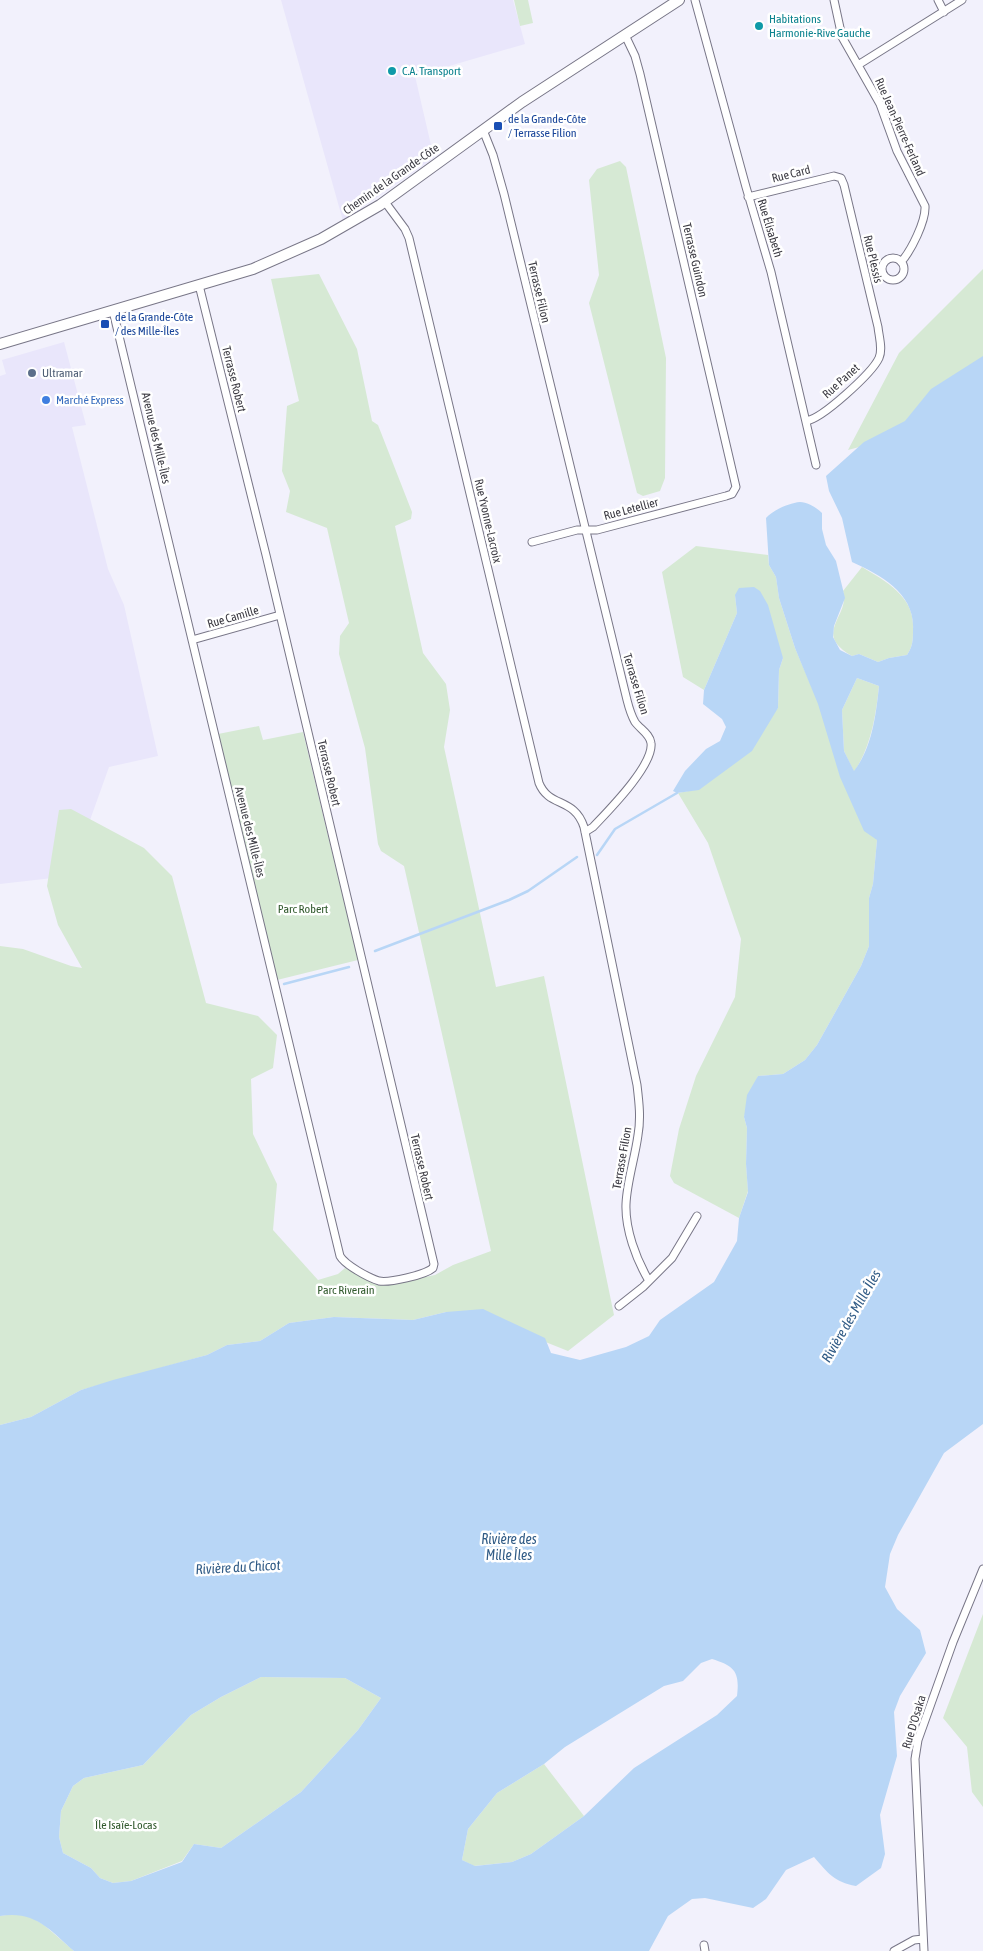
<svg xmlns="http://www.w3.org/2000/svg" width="983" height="1951" font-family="'Asap Condensed',sans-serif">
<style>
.built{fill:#e9e6fb}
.green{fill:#d6e9d4}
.water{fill:#b8d6f6;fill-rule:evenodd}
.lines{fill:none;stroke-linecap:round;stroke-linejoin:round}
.stream{stroke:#b8d6f6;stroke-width:2.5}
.minor-casing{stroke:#787687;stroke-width:9}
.secondary-casing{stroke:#787687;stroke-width:12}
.minor{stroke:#fff;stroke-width:7}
.secondary{stroke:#fff;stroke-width:10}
.culture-dot{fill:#0f9aa8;stroke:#fff;stroke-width:2}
.transit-dot{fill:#1a4fb4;stroke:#fff;stroke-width:2}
.service-dot{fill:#5c6f8a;stroke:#fff;stroke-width:2}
.shop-dot{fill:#3f7fe0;stroke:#fff;stroke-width:2}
.labels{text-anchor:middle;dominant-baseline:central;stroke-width:5;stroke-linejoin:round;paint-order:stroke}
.culture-label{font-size:12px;fill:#0d838f;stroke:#fff;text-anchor:start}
.transit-label{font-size:12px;fill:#164399;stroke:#fff;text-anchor:start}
.street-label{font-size:12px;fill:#3c3b43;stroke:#fff}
.service-label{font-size:12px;fill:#4e5e75;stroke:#fff;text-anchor:start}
.shop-label{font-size:12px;fill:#366cbe;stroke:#fff;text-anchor:start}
.park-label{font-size:12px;fill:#30592c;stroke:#fff}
.water-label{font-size:14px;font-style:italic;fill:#2f5a85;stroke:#fff}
</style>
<rect width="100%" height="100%" fill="#f2f1fc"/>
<!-- built -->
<path class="built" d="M281 0H513L525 44 415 76 434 158 343 221Z
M64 342 86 425 72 427 108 569 124 605 158 756 109 767 70 876 0 884V376L6 374 2 360Z"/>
<!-- green -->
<path class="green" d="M514 0H528L533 23 520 26Z
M620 161 626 167 666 358 665 478 660 491 643 496 637 493 589 303 599 275 589 180 597 169Z
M983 269V386L904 435 848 450 899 353Z
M319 274 357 349 372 421 378 425 412 512 411 519 395 526 423 653 446 684 450 710 444 747 496 987 544 976 614 1315 568 1351 508 1327 446 1312 413 1320 334 1317 289 1323 260 1341 227 1345 207 1355 81 1390 31 1417 0 1425V946L23 949 71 966 82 968 58 925 47 886 59 810 71 809 144 848 172 876 206 1003 258 1016 277 1035 273 1068 251 1079 253 1134 277 1184 273 1230 318 1280 338 1274 345 1268 375 1283 389 1284 435 1275 453 1265 491 1251 404 866 381 851 378 844 365 748 339 654 340 636 349 623 327 528 286 512 290 491 282 471 287 406 299 401 271 279Z
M696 546 768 555 769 565 776 577 779 598 795 648 877 840 873 884 869 898V946L861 966 817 1045 805 1060 783 1074 758 1076 744 1117 747 1128 746 1164 748 1191 739 1218 674 1183 670 1176 679 1129 696 1076 735 997 741 939 708 843 678 793 699 789 778 708 779 670 783 658 735 595 737 613 704 690 683 677 662 572Z
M862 567C887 582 915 597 913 629 913 640 913 646 907 655L889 658 878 662 859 654 852 656C811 633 851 616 843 591Z
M857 678 879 686C876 715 871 747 854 772L844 751 842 710Z
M259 726 263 740 303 732 358 960 277 980 218 734Z
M983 1614V1807L972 1792 967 1747 943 1718Z
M261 1677 345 1678 381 1698 358 1730 301 1792 221 1848 194 1844 182 1861 131 1881 113 1883 100 1878 91 1868 63 1853 59 1837 61 1811 73 1786 84 1778 143 1765 191 1715 221 1697Z
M544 1764 584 1816 531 1854 512 1862 474 1866 462 1860 468 1829 497 1793Z
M13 1914 29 1916 44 1925 74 1951H0V1916Z"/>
<!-- water -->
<path class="water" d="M983 356V1424L944 1453 898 1535 890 1554 885 1587 897 1609 920 1630 926 1653 900 1696 894 1712 897 1756 880 1815 885 1854 881 1868 856 1886C834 1882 828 1873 814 1857L786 1870 766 1899 753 1908 705 1898 692 1899 668 1916 649 1951H74C50 1930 35 1910 0 1916V1425L31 1417 81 1390 113 1380 207 1355 227 1345 260 1341 289 1323 334 1317 413 1320 446 1312 483 1309 545 1338 551 1353 580 1360 626 1347 649 1336 660 1320 714 1282 737 1241 739 1218 748 1192 746 1164 747 1128 744 1117 747 1095 758 1076 783 1074 805 1060 817 1045 861 966 869 946V898L873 884 877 840 864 831 840 777 818 704 795 648 779 598 776 577 769 565 766 518C773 510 789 503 800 502 808 502 817 508 822 513V529L826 545 836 561 845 598 834 626 833 637 840 650 852 656 859 654 878 662 889 658 907 655C913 646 913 640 913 629 915 594 881 575 852 562L842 518 829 491 826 476 864 442 905 421 931 389ZM857 678 879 686C876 715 872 748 854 771L844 751 842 710ZM712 1659C734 1666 740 1671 737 1696L717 1715 634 1768 584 1816 531 1854 512 1862 475 1866 462 1860 468 1829 497 1793 544 1764 565 1747 664 1686 683 1681 701 1663ZM261 1677 345 1678 381 1698 358 1730 301 1792 221 1848 194 1844 182 1862 131 1881 113 1883 100 1878 91 1868 63 1853 59 1837 61 1811 73 1786 84 1778 143 1765 191 1715 221 1697Z
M754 587 760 591 768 605 783 658 779 670 778 708 752 751 699 790 677 793 673 791 685 771 706 749 720 741 726 727 722 719 703 704 704 690 737 613 735 595 739 588Z"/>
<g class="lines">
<!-- stream -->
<path class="stream" d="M597 855 615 829 677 793
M375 951 509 900 528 891 577 857
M284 984 349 967"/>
<defs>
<path id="minor" d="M695 0 746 187 771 272 816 465
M834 0 842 37 880 104 897 151 925 206C926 221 911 251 901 262
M938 0 944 12
M858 65 962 0
M483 130 493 155 504 194 627 700C629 708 631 715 635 722 640 729 650 734 651 743 654 765 608 811 593 827L585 832
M748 197 834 176 841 178 844 185 878 327C879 337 883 349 879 358 872 373 822 419 806 421
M385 202 405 229 409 238 539 783C549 808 574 797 584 827L637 1085C639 1102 641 1118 638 1135 635 1158 627 1181 626 1204 625 1229 636 1259 649 1281
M882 269a11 11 0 1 1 22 0a11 11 0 1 1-22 0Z
M113 311 340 1256C345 1265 369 1278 379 1281 389 1283 425 1275 433 1268L434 1264 266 555 199 285
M532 542 577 530H597L726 496 732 494 736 487 640 74 635 56 625 35
M192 640 280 615
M619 1306 643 1287 672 1258 697 1216
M704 1945 705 1951
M894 1951 914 1940 923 1939
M924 1951 915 1759 918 1740 953 1642 983 1569"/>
<path id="secondary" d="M0 344 253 269 321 239 380 205 522 102 679 0"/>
</defs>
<!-- minor casing -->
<use href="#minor" class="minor-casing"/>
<!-- secondary casing -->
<use href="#secondary" class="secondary-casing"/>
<!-- minor -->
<use href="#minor" class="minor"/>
<!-- secondary -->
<use href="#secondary" class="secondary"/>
</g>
<!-- markers -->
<g class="culture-dot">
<circle cx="759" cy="26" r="5"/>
<circle cx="392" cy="71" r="5"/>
</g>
<g class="transit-dot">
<rect x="493" y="121" width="10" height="10" rx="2.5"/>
<rect x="100" y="319" width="10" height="10" rx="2.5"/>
</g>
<circle class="service-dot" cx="32" cy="373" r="5"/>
<circle class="shop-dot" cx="46" cy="400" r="5"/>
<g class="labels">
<!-- culture labels -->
<g class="culture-label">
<text x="769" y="19">Habitations<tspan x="769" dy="14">Harmonie-Rive Gauche</tspan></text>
<text x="402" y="71">C.A. Transport</text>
</g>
<!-- transit labels -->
<g class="transit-label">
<text x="508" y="119">de la Grande-Côte<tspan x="508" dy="14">/ Terrasse Filion</tspan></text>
<text x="115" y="317">de la Grande-Côte<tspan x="115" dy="14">/ des Mille-Îles</tspan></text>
</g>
<!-- street labels -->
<g class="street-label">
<text transform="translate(900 127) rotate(66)">Rue Jean-Pierre-Ferland</text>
<text transform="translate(791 174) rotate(-14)">Rue Card</text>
<text transform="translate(391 179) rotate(-35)">Chemin de la Grande-Côte</text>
<text transform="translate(770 228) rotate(73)">Rue Élisabeth</text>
<text transform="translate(873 259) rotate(77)">Rue Plessis</text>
<text transform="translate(695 260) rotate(77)">Terrasse Guindon</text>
<text transform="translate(539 292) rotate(77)">Terrasse Filion</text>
<text transform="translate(234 379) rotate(76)">Terrasse Robert</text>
<text transform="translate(841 381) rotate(-42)">Rue Panet</text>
<text transform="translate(156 438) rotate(77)">Avenue des Mille-Îles</text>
<text transform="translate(631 509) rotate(-15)">Rue Letellier</text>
<text transform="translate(488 521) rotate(77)">Rue Yvonne-Lacroix</text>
<text transform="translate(233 617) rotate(-16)">Rue Camille</text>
<text transform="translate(636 684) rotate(73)">Terrasse Filion</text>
<text transform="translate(329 773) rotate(77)">Terrasse Robert</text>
<text transform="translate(250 832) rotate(76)">Avenue des Mille-Îles</text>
<text transform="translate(622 1158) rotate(-80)">Terrasse Filion</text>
<text transform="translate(422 1167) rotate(77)">Terrasse Robert</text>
<text transform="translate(914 1722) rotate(-73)">Rue D'Osaka</text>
</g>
<!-- service labels -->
<g class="service-label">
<text x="42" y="373">Ultramar</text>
</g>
<!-- shop labels -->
<g class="shop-label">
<text x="56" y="400">Marché Express</text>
</g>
<!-- park labels -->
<g class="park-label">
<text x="303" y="909">Parc Robert</text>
<text x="346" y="1290">Parc Riverain</text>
<text x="126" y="1825">Île Isaïe-Locas</text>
</g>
<!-- water labels -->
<g class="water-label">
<text transform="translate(851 1316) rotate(-60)">Rivière des Mille Îles</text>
<text x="509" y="1539">Rivière des<tspan x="509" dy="16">Mille Îles</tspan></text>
<text transform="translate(238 1567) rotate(-3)">Rivière du Chicot</text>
</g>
</g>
</svg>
